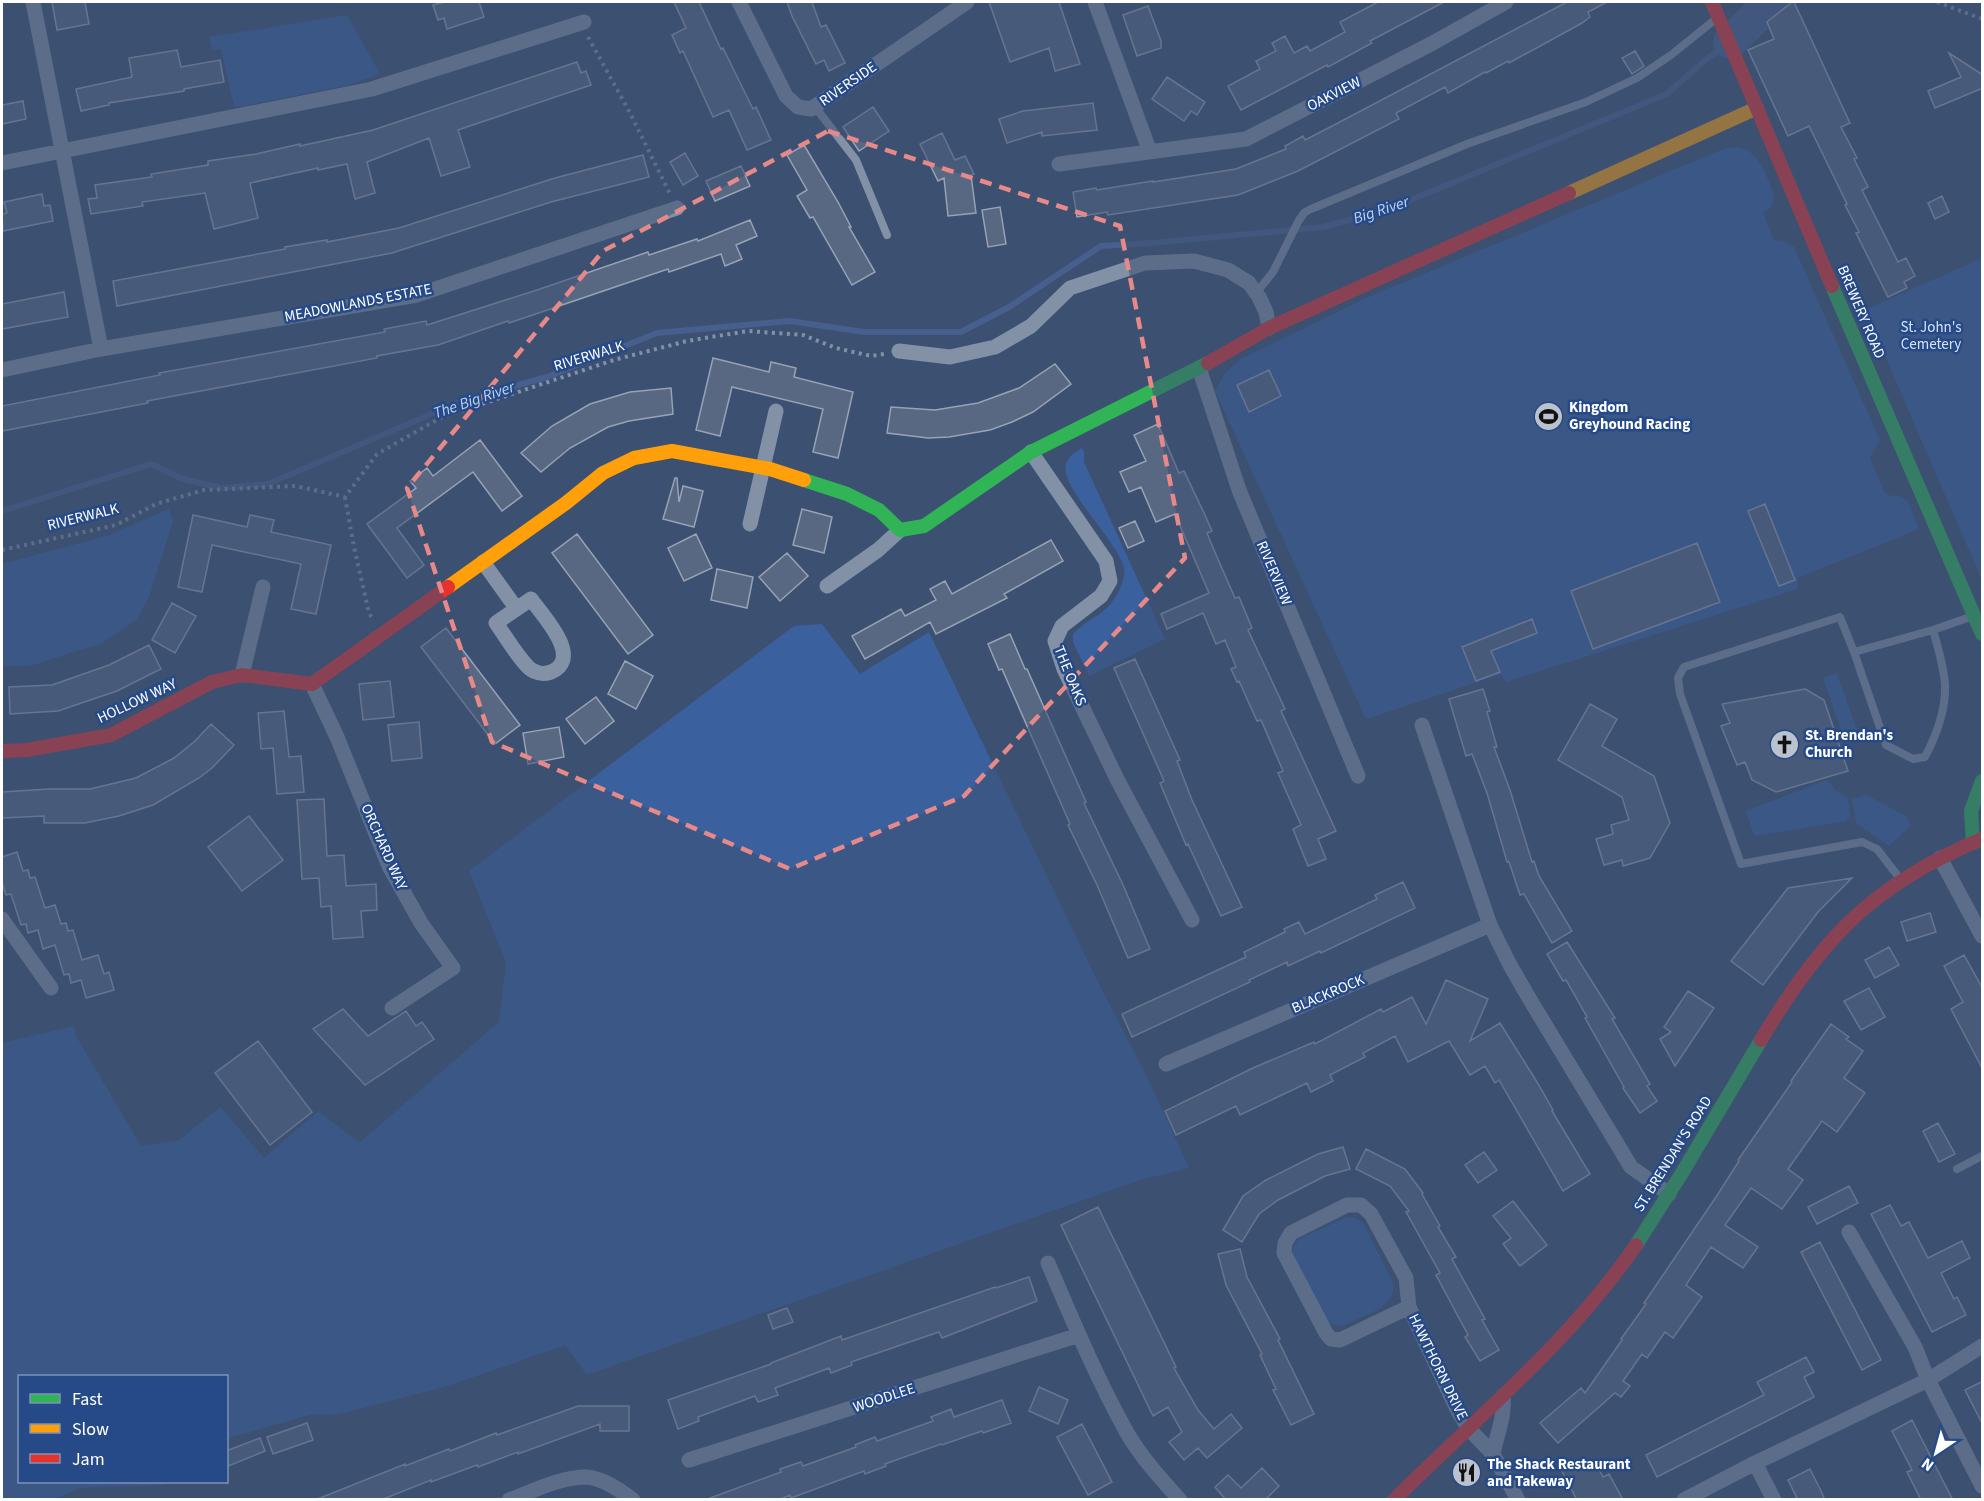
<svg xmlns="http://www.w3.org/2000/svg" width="1984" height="1501" font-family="'Source Sans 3',sans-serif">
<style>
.green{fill:#3a609e}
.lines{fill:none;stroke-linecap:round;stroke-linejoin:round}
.stream{stroke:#475f8c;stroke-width:6}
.river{stroke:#475f8c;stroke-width:34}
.building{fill:#586782;stroke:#97a2b5;stroke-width:1.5}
.path{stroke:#8391a7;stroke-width:4;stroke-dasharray:3 4.5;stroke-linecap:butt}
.lane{stroke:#8391a7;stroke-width:8}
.street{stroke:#8391a7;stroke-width:15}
.fast{stroke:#30b455;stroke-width:14}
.slow{stroke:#ff9f0a;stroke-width:14}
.jam{stroke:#e5322d;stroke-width:14}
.marked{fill:none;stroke:#e88989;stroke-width:4.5;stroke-dasharray:12 8;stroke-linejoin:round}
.labels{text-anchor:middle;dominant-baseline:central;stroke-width:5;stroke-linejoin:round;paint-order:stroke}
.street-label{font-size:15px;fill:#fff;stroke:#264a88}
.park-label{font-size:15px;fill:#d6e3f7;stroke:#264a88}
.poi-label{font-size:15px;font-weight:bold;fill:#fff;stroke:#264a88;text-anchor:start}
.water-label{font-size:16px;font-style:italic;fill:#bed1f0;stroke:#264a88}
</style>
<rect width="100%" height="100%" fill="#3c5072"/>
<!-- green -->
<path class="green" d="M347 15 380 74 345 86 238 107 234 106 221 49 212 50 209 37Z
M1739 147C1762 154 1766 176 1775 197L1771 207 1763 213 1774 240 1783 241 1794 247 1880 440 1870 458 1885 493 1891 496 1898 495 1908 502 1919 529 1798 578 1797 589 1506 682 1501 674 1366 719 1215 391 1225 373 1241 359 1364 299 1726 148Z
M1982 258V580L1865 310Z
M1082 448 1084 452V462L1165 639 1089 676 1073 642V634C1092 614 1108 617 1121 586 1123 581 1125 573 1124 568 1118 541 1059 487 1066 464 1068 456 1075 452 1082 448Z
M169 509 173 521 149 597 137 619 102 643 30 666H2V564L110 535Z
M822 624 860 674 929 632 1098 982 1148 1079 1189 1168 1140 1180 587 1375 565 1345 448 1386 339 1414 310 1415 227 1438 226 1376H20V1482H162L163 1485 80 1488 54 1499H2V1043L74 1026 76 1036 141 1146 179 1140 220 1107 264 1158 318 1111 359 1143 499 1022 506 962 469 871 794 626Z
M1837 673 1860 739 1846 744 1823 678Z
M1827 780 1836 791 1848 798 1850 817 1844 823 1841 822 1754 836 1746 811Z
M1866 795 1906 816 1911 825 1889 846 1856 823 1852 799Z
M1347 1217H1354L1363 1223 1393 1282C1397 1303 1373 1313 1357 1319 1352 1321 1345 1326 1340 1326 1335 1326 1330 1323 1327 1321L1292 1254 1294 1245 1299 1239Z"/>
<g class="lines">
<!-- stream -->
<path class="stream" d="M2 511 151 464 183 479 222 488 268 484 464 400 547 377 657 333 790 321 864 332H961L1009 307 1101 246 1152 243 1323 227 1384 211 1667 94 1704 61 1726 45"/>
<!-- river -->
<path class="river" d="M1730 42 1771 2"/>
</g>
<!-- building -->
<path class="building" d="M52 2H85L89 24 57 30Z
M445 2H479L484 17 447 29 444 18 438 20 433 5Z
M674 2H699L721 49 723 48 753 109 756 107 771 140 747 150 729 110 713 117 683 51 680 53 672 35 686 28Z
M787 2H812L821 27 826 25 845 63 829 71 824 60 816 64 792 16Z
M989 2H1059L1080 64 1055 71 1049 48 1010 62Z
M1378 2H1444L1370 41 1372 43 1328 67 1327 65 1241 110 1228 86 1260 69 1256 61 1276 51 1272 43 1285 36 1294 53 1307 46 1310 51 1345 32 1340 22Z
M1567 2H1607L1588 12 1590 17 1582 23 1509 63 1508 61 1486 73 1485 72 1448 93 1445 87 1396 113 1399 119 1298 171 1238 195 1108 215 1107 212 1077 217 1073 192 1096 188 1097 190 1153 181V182L1236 169 1286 149 1285 146 1303 136 1305 140 1338 123Z
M1792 2H1794L1850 123 1841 127 1857 158 1854 159 1868 187 1862 190 1898 262 1906 258 1915 276 1904 282 1907 288 1888 297 1856 233 1859 232 1845 205 1847 204 1809 126 1788 136 1748 50 1774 39 1767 22Z
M1148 6 1161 41V48L1137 56 1123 15Z
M177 50 181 67 220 60 224 82 184 89V91L109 103V105L81 111 76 89 132 77 129 58Z
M1635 51 1644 66 1632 74 1622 58Z
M1949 53 1983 75V88L1935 108 1928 91 1961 77Z
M577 62 581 73 586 71 591 85 458 130 470 167 441 176 429 138 367 162 375 193 355 199 347 164 318 170V168L250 183 258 218 214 229 205 193 142 202 143 206 91 214 88 199 97 198 95 185 152 177 151 174 208 165V161L256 154 300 144V146L373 130Z
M1167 77 1205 102 1197 115 1191 111 1184 121 1152 99Z
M23 101 26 119 2 124V105Z
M1093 103 1097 130 1042 136V132L1007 143 999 119 1023 111Z
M873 107 889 131 859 151 843 127Z
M942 133 955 160 965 156 974 174 971 175 976 213 948 216 944 178 938 181 920 144Z
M804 145 838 202 851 227H849L875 272 852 285 813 217 810 218 797 196 807 190 787 155Z
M685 153 698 176 683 185 670 162Z
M643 155 649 177 551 202 392 253 117 306 113 281 285 249V247L327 240V242L399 228 555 178Z
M741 166 750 186 715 201 706 181Z
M42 194 44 206 50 205 53 221 3 231 2 214 7 213 4 202Z
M1942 196 1949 212 1935 219 1928 203Z
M1000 207 1006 244 988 247 982 210Z
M750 220 757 236 736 245 742 259 725 266 721 254 669 272 668 269 509 323 508 321 438 345 377 356V358L147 401 148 403 2 431V406L160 375 159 373 385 332 384 329 426 321 427 325 537 290 648 252 649 255 697 239 698 241Z
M64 292 68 317 2 329V304Z
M713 358 769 372 771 362 796 368 794 377 853 392 838 458 813 452 823 409 732 387 720 436 696 430Z
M1055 364 1071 384 1033 412 1012 422 990 430 949 437 928 438 887 433 891 407 935 410 978 403 1019 388Z
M1269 370 1281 396 1249 412 1237 385Z
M671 388 673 414 629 421 608 427 570 448 541 472 521 453 552 426 590 404 630 392Z
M1158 424 1179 473 1184 471 1205 515 1212 531 1207 533 1214 550 1235 598 1239 597 1252 628 1248 630 1285 709 1281 711 1336 831 1318 839 1326 859 1308 866 1293 829 1301 825 1278 773 1283 771 1261 720 1257 721 1239 681 1237 682 1231 669 1236 667 1225 640 1216 644 1203 613 1167 629 1161 614 1209 593 1175 514 1156 522 1141 487 1129 492 1120 472 1146 461 1134 435Z
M480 440 522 496 502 511 473 472 397 528 424 565 407 578 367 524 416 488 410 481 427 468 433 476Z
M675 478H677L679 502 683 486 703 491 694 527 663 519Z
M1765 504 1795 580 1779 586 1748 511Z
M802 509 832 517 824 553 793 545Z
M193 515 247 527 250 515 274 520 271 532 331 545 316 614 291 609 301 564 212 545 202 592 178 587Z
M1135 521 1144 541 1128 548 1119 528Z
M577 534 653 635 628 654 552 553Z
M696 534 712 568 684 581 668 548Z
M1051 540 1063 561 1004 594 1007 598 936 634 930 622 865 659 852 636 901 609 905 616 936 600 930 589 945 581 952 594Z
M1697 543 1720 602 1593 649 1571 591Z
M787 553 808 576 780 601 759 577Z
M717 569 753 577 747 608 711 600Z
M172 603 196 616 175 653 152 640Z
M1532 619 1537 633 1491 651 1500 672 1476 681 1462 647Z
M446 628 520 725 495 744 421 647Z
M1010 634 1025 669H1027L1086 802 1084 803 1124 887 1150 949 1128 958 1097 885 1068 825 1070 824 1002 669 999 670 988 644Z
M149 645 161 669 117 691 58 711 10 714 9 687 52 685 109 665Z
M1135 659 1180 760 1177 761 1192 800 1242 907 1221 916 1188 844 1186 845 1160 783 1164 781 1114 668Z
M625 661 653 676 636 709 608 694Z
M390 681 394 717 363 720 359 684Z
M1483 689 1490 711 1487 712 1497 747H1494L1510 790 1532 862 1534 861 1539 876 1572 931 1552 943 1524 894 1520 895 1509 862H1507L1487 793 1472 754 1466 756 1449 699Z
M1805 689 1824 700 1848 771 1776 792 1752 780 1745 762 1737 765 1721 726 1730 723 1722 704Z
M596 697 614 721 585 744 566 719Z
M1590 704 1617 719 1602 746 1654 776 1670 823 1650 858 1623 866 1622 860 1604 865 1596 839 1613 834 1611 825 1629 820 1622 797 1558 760Z
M284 711 289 757 301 756 304 792 277 794 273 748 261 749 258 713Z
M419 722 422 758 392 761 388 725Z
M211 724 234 745 212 768 199 778 153 805 119 816 85 823H44V816L2 818V792L49 789H90L136 778 174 758 195 741Z
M559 727 564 757 528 764 523 733Z
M324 799 327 856 344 855 346 886 376 884 377 910 361 911 363 937 333 939 331 906 321 907 319 878 302 879 297 800Z
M249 816 283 860 242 891 208 847Z
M17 852 23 871 28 870 30 878 35 877 45 908 55 905 61 924 66 923 68 931 73 930 82 960 98 955 104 974 109 972 114 990 86 998 81 980 71 983 69 974 64 975 55 945 43 949 38 930 28 933 26 924 21 925 11 894 6 895 2 882V857Z
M1852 878 1818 912 1763 985 1731 961 1788 888Z
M1403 882 1415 908 1321 953 1320 951 1288 966 1287 962 1249 980 1250 982 1132 1037 1122 1014 1246 957 1244 952 1285 932 1284 929 1299 922 1305 934 1377 899 1375 895Z
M1930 913 1936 932 1907 941 1901 922Z
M1567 942 1615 1018 1612 1019 1650 1084 1647 1086 1657 1101 1640 1113 1623 1088 1624 1087 1585 1018 1587 1017 1566 980 1563 981 1547 954Z
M1889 947 1899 965 1875 978 1865 960Z
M1964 955 1983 989V1070L1951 1009 1963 1002 1944 966Z
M1446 980 1488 999 1470 1041 1500 1023 1537 1082 1553 1110 1552 1111 1590 1174 1563 1191 1499 1080 1495 1083 1485 1066 1470 1075 1449 1041 1408 1062 1395 1036 1363 1053 1365 1057 1330 1075 1333 1081 1311 1092 1307 1083 1240 1115 1236 1106 1176 1135 1165 1111 1253 1068 1314 1042 1315 1044 1381 1009 1383 1012 1412 997 1426 1024Z
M1869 988 1885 1017 1861 1030 1844 1001Z
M1688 991 1714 1008 1675 1066 1660 1039 1671 1032 1664 1027Z
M343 1009 368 1036 406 1011 416 1026 422 1022 434 1039 365 1085 313 1029Z
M1831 1024 1849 1037 1846 1039 1863 1051 1844 1078 1865 1093 1837 1132 1822 1121 1788 1169 1803 1180 1782 1209 1751 1188 1725 1225 1758 1247 1743 1268 1711 1247 1686 1285 1702 1297 1673 1338 1665 1332 1647 1358 1642 1354 1623 1381 1630 1386 1621 1397 1615 1393 1558 1443 1540 1423 1581 1388 1585 1393 1622 1340 1621 1339 1646 1304 1644 1303 1716 1197 1739 1161 1738 1160 1792 1082 1791 1081Z
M258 1041 312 1112 270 1145 215 1073Z
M1938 1123 1955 1154 1939 1162 1923 1131Z
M1343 1147 1350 1169 1325 1176 1278 1200 1259 1214 1242 1242 1223 1230 1243 1196 1266 1180 1318 1154Z
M1366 1149 1405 1169 1423 1193 1422 1194 1440 1226 1438 1227 1456 1257 1452 1259 1485 1319 1482 1320 1499 1350 1480 1361 1465 1337 1468 1335 1436 1275 1440 1273 1406 1212 1409 1211 1390 1186 1356 1169Z
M1484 1152 1497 1170 1478 1183 1465 1165Z
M1849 1186 1858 1203 1817 1224 1808 1207Z
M1513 1201 1547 1245 1520 1266 1503 1244 1511 1238 1493 1216Z
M1890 1205 1901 1226 1909 1222 1928 1258 1962 1241 1970 1258 1941 1273 1954 1299 1957 1297 1966 1315 1932 1332 1871 1214Z
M1098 1207 1176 1367 1174 1368 1198 1410 1214 1429 1231 1414 1242 1428 1207 1458 1198 1448 1184 1460 1169 1442 1182 1432 1168 1407 1153 1416 1061 1225Z
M1820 1242 1881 1360 1862 1370 1801 1252Z
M1240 1249 1247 1277 1280 1339 1278 1340 1314 1414 1291 1425 1273 1390 1276 1389 1260 1355 1262 1354 1226 1285 1218 1254Z
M1029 1277 1037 1301 942 1338 939 1332 851 1362 852 1365 831 1373 829 1368 816 1373 775 1388 778 1395 758 1402 755 1396 698 1417 699 1421 678 1429 668 1400 771 1364V1363L841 1336 842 1340 995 1287 996 1288Z
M787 1308 793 1322 773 1329 768 1315Z
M1806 1357 1814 1372 1804 1377 1814 1397 1657 1477 1646 1455 1764 1395 1757 1382Z
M1983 1381V1425L1965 1390Z
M1039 1387 1068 1400 1058 1424 1029 1411Z
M1002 1400 1011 1423 983 1433 982 1431 942 1445 941 1444 885 1464 886 1466 865 1474 864 1471 791 1498 790 1495 778 1500H710V1498L781 1472 780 1469 801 1462 803 1466 856 1447 855 1445 875 1437 877 1441 933 1421 931 1417 951 1409 954 1417Z
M578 1406H629V1431H600V1424L518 1454V1452L478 1467 477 1465 431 1482V1480L381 1500H315L405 1464V1466L449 1449 450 1451 496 1433 497 1435Z
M1912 1420 1942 1479 1953 1500H1921L1907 1472 1912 1470 1892 1431Z
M307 1423 313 1440 273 1454 267 1437Z
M1082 1424 1112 1482 1088 1495 1057 1437Z
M260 1438 265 1451 226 1467V1451Z
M1595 1462 1603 1477 1609 1474 1623 1500H1577L1558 1464Z
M1262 1468 1279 1486 1265 1500H1226L1215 1487 1228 1475 1241 1488Z
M1810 1469 1820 1489 1825 1500H1798L1788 1480Z"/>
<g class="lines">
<!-- path -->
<path class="path" d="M1937 2 1982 19
M588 37 629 111 671 196
M345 497 354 547 369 613 372 618
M2 550 116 525 156 504 204 490 296 486 345 497 377 454 440 418 614 360 687 341 748 331 803 335 836 348 871 356 884 354"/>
<!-- lane -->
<path class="lane" d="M815 107 856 160 887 235
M1256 293 1273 272 1299 220 1305 212 1311 209 1467 144 1586 102 1637 78 1671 55 1717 18
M1854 652 1886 745 1913 759 1925 757C1936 736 1946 710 1945 685 1944 667 1938 648 1933 630
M1901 880 1877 849 1862 842 1741 864 1680 694 1678 678 1684 667 1840 617 1854 652 1933 630 1973 616
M1957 1169 1982 1156"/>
<!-- street -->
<path class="street" d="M33 2 101 349
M739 2 786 96 798 107 811 109 967 2
M1095 2 1150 152
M2 163 372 89 584 22
M1059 164 1246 139 1431 44 1506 2
M899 351 950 357 995 347 1031 326 1070 288 1145 263 1194 261 1228 270 1249 283 1259 297 1266 312 1269 328
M1199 368 1239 490 1358 776
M2 370 101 349 417 295 677 208
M1031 452 1106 561 1110 581 1101 596 1062 626 1055 641 1064 669 1117 779 1192 920
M750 524 776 411
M483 562 516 608
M827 586 878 550 900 530
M531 599C542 615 584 658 551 672 544 675 535 673 529 668 516 655 506 637 496 623Z
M242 675 263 587
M312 684 337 737 389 866 421 923 453 968 392 1008
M1422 725 1490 925 1510 965 1529 998 1631 1167 1669 1194
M1940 858 1982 936
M2 919 51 988
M1166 1064 1490 925
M1849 1232 1915 1347 1928 1380 1982 1486
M1048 1263C1072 1319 1096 1377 1126 1431 1140 1456 1161 1479 1180 1500
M1409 1307 1340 1340 1331 1339 1326 1333 1284 1253 1285 1243 1291 1233 1347 1205H1361L1371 1214 1406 1278 1409 1307 1457 1409 1468 1428 1493 1454 1518 1500
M1493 1454C1497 1433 1505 1418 1503 1396
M689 1460 1079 1335
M1755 1463 1774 1500
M509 1500C533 1491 561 1477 586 1477 603 1478 620 1490 633 1500
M1684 1500 1755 1463 1928 1380 1982 1346"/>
<!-- fast -->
<path class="fast" d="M1832 286 1982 634
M804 480 847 494 879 510 900 530 924 526 1031 452 1208 363
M1973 843 1971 811 1982 781
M1636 1245 1682 1173 1761 1040"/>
<!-- slow -->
<path class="slow" d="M1569 193 1757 108
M448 587 566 503 603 473 634 458 672 451 770 469 804 480"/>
<!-- jam -->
<path class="jam" d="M1712 2 1832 286
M1208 363 1269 328 1569 193
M2 751 27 750 111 735 212 682 242 675 312 684 448 587
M1761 1040C1820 940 1873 884 1982 839
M1394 1500C1477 1417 1569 1343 1636 1245"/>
</g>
<!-- marked area -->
<path d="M0 0H1984V1501H0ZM828 131 1120 226 1185 558 964 796 790 869 492 742 407 488 603 251Z" fill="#3c5072" fill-opacity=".55" fill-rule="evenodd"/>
<path class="marked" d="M828 131 1120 226 1185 558 964 796 790 869 492 742 407 488 603 251Z"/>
<!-- icons -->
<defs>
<symbol id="stadium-disc" viewBox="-11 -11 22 22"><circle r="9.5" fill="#bbc2ce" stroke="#264a88"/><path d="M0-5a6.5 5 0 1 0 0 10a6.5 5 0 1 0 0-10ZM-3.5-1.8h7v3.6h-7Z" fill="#111"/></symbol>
<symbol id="church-disc" viewBox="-11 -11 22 22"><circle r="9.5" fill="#bbc2ce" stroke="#264a88"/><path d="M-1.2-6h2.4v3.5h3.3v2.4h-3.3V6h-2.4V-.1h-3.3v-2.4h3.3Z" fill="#111"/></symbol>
<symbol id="restaurant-disc" viewBox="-11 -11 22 22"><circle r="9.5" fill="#bbc2ce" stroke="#264a88"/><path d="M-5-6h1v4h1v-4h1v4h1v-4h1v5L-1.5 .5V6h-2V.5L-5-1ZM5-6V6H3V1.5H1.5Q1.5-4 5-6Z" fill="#111"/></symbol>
</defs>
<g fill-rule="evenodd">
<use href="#stadium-disc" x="1532" y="400" width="33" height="33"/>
<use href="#church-disc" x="1768" y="728" width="33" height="33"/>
<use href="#restaurant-disc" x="1450" y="1456" width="33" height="33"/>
</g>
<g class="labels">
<!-- street labels -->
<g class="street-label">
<text transform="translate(848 84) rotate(-35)">RIVERSIDE</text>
<text transform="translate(1334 94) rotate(-27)">OAKVIEW</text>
<text transform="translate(358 303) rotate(-11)">MEADOWLANDS ESTATE</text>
<text transform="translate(1861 312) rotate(67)">BREWERY ROAD</text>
<text transform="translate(589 356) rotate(-17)">RIVERWALK</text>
<text transform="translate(83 517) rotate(-14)">RIVERWALK</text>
<text transform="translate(1274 573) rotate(67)">RIVERVIEW</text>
<text transform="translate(1070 676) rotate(68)">THE OAKS</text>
<text transform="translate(137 701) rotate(-25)">HOLLOW WAY</text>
<text transform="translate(384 847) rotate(66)">ORCHARD WAY</text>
<text transform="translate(1328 994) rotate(-23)">BLACKROCK</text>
<text transform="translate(1673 1154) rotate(-58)">ST. BRENDAN'S ROAD</text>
<text transform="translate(1438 1367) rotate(64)">HAWTHORN DRIVE</text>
<text transform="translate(884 1398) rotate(-18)">WOODLEE</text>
</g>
<!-- park labels -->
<g class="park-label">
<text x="1931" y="327">St. John's<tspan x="1931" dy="17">Cemetery</tspan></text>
</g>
<!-- poi labels -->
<g class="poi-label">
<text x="1569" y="407">Kingdom<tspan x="1569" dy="17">Greyhound Racing</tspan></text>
<text x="1805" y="735">St. Brendan's<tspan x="1805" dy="17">Church</tspan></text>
<text x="1487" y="1464">The Shack Restaurant<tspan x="1487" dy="17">and Takeway</tspan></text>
</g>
<!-- water labels -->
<g class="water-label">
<text transform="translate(1381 210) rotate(-18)">Big River</text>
<text transform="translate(474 400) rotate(-19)">The Big River</text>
</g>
</g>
<!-- border -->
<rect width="1984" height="1501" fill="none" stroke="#ffffff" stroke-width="6"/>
<!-- legend -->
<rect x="18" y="1375" width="210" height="108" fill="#264a88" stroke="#7d92b8" stroke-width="1.5"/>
<rect x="30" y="1394" width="30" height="9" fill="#30b455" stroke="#7d92b8" stroke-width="1.5"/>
<text x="72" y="1405" font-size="18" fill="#ffffff">Fast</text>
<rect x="30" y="1424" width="30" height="9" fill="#ff9f0a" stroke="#7d92b8" stroke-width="1.5"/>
<text x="72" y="1435" font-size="18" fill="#ffffff">Slow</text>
<rect x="30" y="1454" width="30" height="9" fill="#e5322d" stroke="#7d92b8" stroke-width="1.5"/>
<text x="72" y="1465" font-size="18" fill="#ffffff">Jam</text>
<!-- north arrow -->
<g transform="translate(1936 1453) rotate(216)" stroke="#264a88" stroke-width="4.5" paint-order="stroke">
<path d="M0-4.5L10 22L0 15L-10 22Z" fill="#ffffff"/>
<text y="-9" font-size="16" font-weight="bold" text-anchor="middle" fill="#ffffff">N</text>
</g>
</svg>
